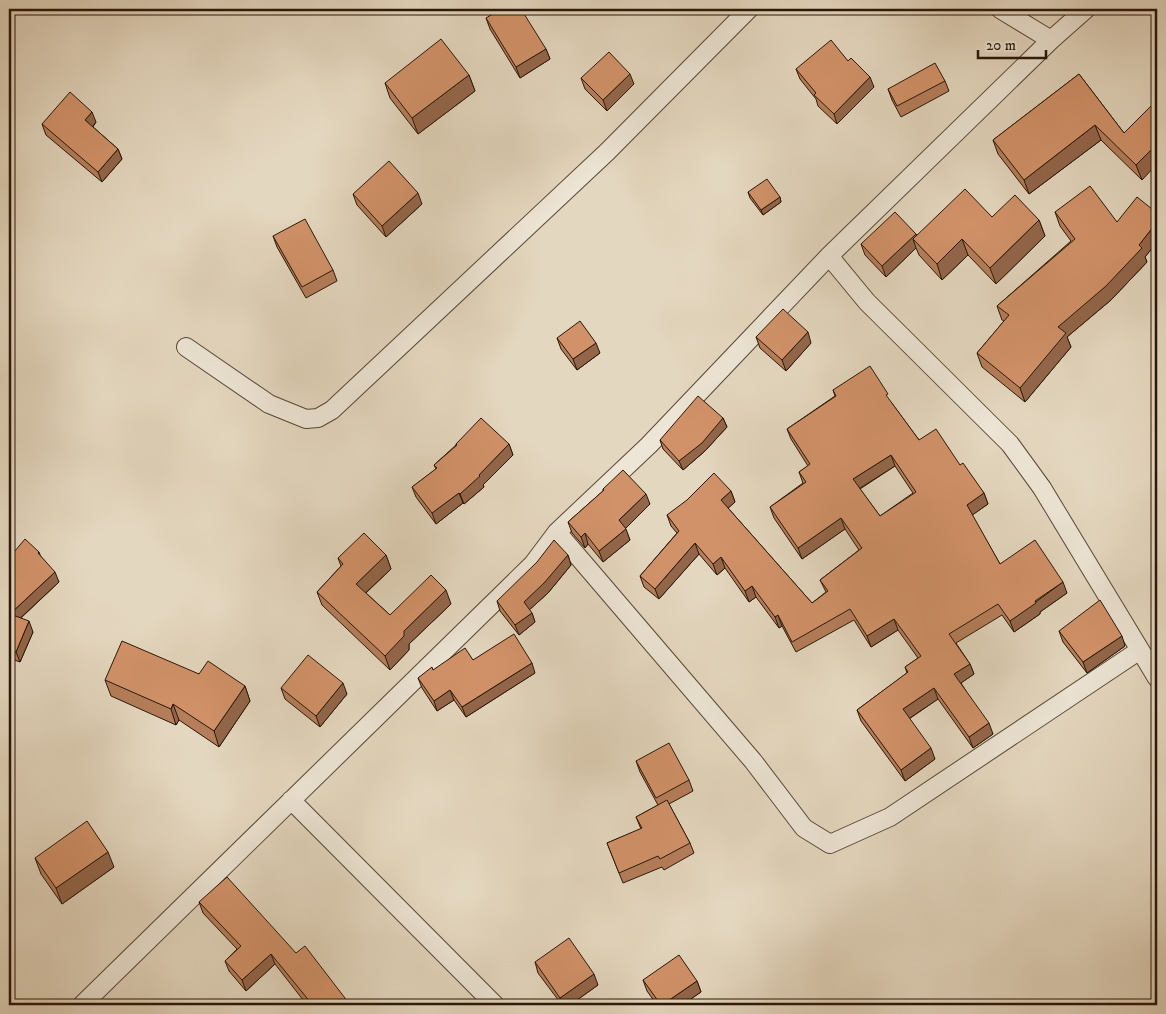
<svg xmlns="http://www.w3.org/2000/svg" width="1166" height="1014" font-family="'IM FELL DW Pica',serif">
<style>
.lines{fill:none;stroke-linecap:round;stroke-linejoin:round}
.minor-casing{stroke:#574736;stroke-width:20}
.minor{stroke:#ede5d5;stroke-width:18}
.wall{fill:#b57e5a;stroke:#281709;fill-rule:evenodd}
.shaded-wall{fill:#93664a;stroke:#281709}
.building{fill:#d29269;stroke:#281709;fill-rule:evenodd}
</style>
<rect width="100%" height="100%" fill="#e4d7bf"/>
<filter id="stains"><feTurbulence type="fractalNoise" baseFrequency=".004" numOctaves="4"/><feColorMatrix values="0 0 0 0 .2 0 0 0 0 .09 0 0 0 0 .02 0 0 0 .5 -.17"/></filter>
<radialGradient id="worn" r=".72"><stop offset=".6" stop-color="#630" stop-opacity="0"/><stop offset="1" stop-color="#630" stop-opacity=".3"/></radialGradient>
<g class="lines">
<defs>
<path id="minor" d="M1000 9 1051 40
M829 256 867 302 1010 444 1042 488 1157 678
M186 347 269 404 306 419 318 418 332 410 607 152 749 9
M557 532 753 761 804 828 830 844 890 817 1140 650
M291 800 495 1005
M82 1005 533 564 557 532 649 445 829 256 1051 40 1086 9"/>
</defs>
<!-- minor casing -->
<use href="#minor" class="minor-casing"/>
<!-- minor -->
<use href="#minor" class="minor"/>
</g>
<!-- wall -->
<path class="wall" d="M814 9H826L819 15Z
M486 18 546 49 550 59 520 78 490 29Z
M848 61 874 87 837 124 818 106 816 99 800 79 796 69Z
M1079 74 1124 133 1157 108 1142 180 1101 140 1029 194 998 154 993 140Z
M469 75 475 91 418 134 390 98 385 83Z
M581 78 634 84 607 111 585 89Z
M945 81 949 91 901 117 892 100 888 89Z
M96 122 93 127 118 149 122 159 102 182 46 135 42 124Z
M748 192 780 197 781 202 763 215 750 198Z
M353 194 422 204 386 237 357 205Z
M1055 212 1117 222 1157 213V242L1145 257 1147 262 1111 300 1067 337 1071 347 1025 402 982 367 977 353 1004 321 1002 320 997 306 1071 241 1060 226Z
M992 217 1039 220 1045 236 996 284 968 255 942 280 919 255 916 248 886 277 865 255 861 244 916 234V235Z
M273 236 333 270 337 281 306 298 277 247Z
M756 337 811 343 786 371 760 348Z
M557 338 600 353 577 370 561 349Z
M833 390 891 402 919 440 960 465 984 493 988 504 972 515 1000 564 1067 593 1040 612V614L1014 632 1002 615 956 643 970 664 974 674 961 683 993 734 973 748 938 699 909 719 935 759 905 781 861 721 857 710 907 673 905 667 918 658 898 630 871 647 854 620 796 652 782 626 779 628 756 597 749 602 725 568 717 575 699 554 659 599 644 587 640 576 677 533 671 526 667 515 731 491 735 502 728 508 812 603 826 592 820 580 859 550 845 529 802 559 774 518 770 507 803 483 799 472 808 466 791 439 787 429 835 396ZM895 466 913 493 880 516 860 489Z
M723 418 727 427 705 451 683 470 663 449 660 440Z
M456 444H509L513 455 483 485 484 487 464 504 463 503 436 524 416 497 412 487 436 469 434 465 456 445Z
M603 489 650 504 625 528 630 540 603 562 588 544 585 548 572 533 568 522 603 491Z
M39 552 41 557 59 582 21 618 33 632 20 662 9 658V599L11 594 9 592V558Z
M386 555 391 569 366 593 390 615 451 604 409 644V650L390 670 322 605 317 592 341 566 338 558Z
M568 555 571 565 548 593 529 610 532 613 535 622 519 635 500 611 497 601Z
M1059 631 1125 646 1087 673 1063 642Z
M473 660 535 673 466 717 454 700 437 711 422 688 418 678 433 670Z
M199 674 245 686 250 701 219 747 179 720 176 725 111 696 105 680Z
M281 688 347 694 320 727 285 699Z
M636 761 689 780 693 791 669 804 690 843 694 853 664 870 662 867 623 883 607 843 641 829 636 817 658 805 640 772Z
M35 858 114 867 62 904 41 874Z
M199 902 296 953 348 1002 350 1005H307L275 964 246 991 229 971 225 961 237 949 203 913Z
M535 962 598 985 570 1005H562L538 973Z
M643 980 697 981 701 992 682 1005H657L647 991Z"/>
<!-- shaded-wall -->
<path class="shaded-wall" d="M817 9H826L819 15Z
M546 49 550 59 520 78 516 67Z
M630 74 634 84 607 111 603 100Z
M469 75 475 91 418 134 412 118Z
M870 77 874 87 837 124 834 114Z
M92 112 96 122 89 131 85 120Z
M1095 125 1101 140 1029 194 1024 180Z
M1157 144V164L1142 180 1136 165Z
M118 149 122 159 102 182 98 172Z
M418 193 422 204 386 237 382 226Z
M780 197 781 202 763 215 761 210Z
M1039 220 1045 236 996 284 990 268Z
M1157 222V242L1145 257 1147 262 1111 300 1067 337 1071 347 1025 402 1020 388 1058 327 1139 245Z
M916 234 920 245 913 239 916 248 886 277 882 266Z
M962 239 968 255 942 280 937 264Z
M808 332 811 343 786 371 782 360Z
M596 343 600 353 577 370 573 359Z
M723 418 727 427 705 451 683 470 679 461Z
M509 444 513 455 483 485 484 487 464 504 460 494Z
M891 455 895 466 857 490 853 479Z
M731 491 735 502 725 511 721 500Z
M459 493 463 503 436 524 432 513Z
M984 493 988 504 971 516 967 505Z
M646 494 650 504 623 531 619 520Z
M841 518 845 529 802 559 798 548Z
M626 529 630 540 603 562 599 551Z
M585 533 588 544 585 548 581 537Z
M695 543 699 554 659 599 655 589Z
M386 555 391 569 361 597 356 584Z
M568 555 571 565 548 593 527 612 524 602Z
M721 557 725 568 717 575 713 564Z
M55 572 59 582 14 624 10 614Z
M1063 582 1067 593 1040 612V614L1014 632 1010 621Z
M752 586 756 597 749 602 745 591Z
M446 590 451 604 409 644V650L390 670 385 656 404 631Z
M532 613 535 622 519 635 515 625Z
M778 615 782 626 779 628 775 617Z
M894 619 898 630 871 647 867 636Z
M29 621 33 632 20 662 16 652Z
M1122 636 1125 646 1087 673 1083 662Z
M532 663 535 673 466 717 462 707Z
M970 664 974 674 958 685 954 674Z
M343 683 347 694 320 727 316 716Z
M245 686 250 701 219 747 214 731Z
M934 688 938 699 907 720 903 709Z
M450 690 454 700 437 711 434 701Z
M173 704 179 720 176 725 171 709Z
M989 723 993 734 973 748 969 737Z
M931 748 935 759 905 781 901 770Z
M108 852 114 867 62 904 56 888Z
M271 954 275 964 246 991 242 980Z
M594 974 598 985 570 1005H563L560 998Z
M697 981 701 992 682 1005H662Z
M348 1002 350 1005H344Z"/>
<!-- building -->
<path class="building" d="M501 9H521L546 49 516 67 486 18Z
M441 39 469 75 412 118 385 83Z
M831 40 848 61 851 58 870 77 834 114 814 95 816 93 796 69Z
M609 52 630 74 603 100 581 78Z
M935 63 945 81 897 106 888 89Z
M1079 74 1124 133 1153 104 1157 108V144L1136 165 1095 125 1024 180 993 140Z
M70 92 92 112 85 120 118 149 98 172 42 124Z
M389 161 418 193 382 226 353 194Z
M767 179 780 197 761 210 748 192Z
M1090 186 1117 222 1137 197 1157 213V222L1139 245 1142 248 1106 286 1058 327 1066 333 1020 388 977 353 1009 315 997 306 1075 239 1055 212Z
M965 189 992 217 1015 195 1039 220 990 268 962 239 937 264 913 239Z
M895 212 916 234 882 266 861 244Z
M305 219 333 270 302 287 273 236Z
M783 309 808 332 782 360 756 337Z
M580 321 596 343 573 359 557 338Z
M870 366 888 394 886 395 919 440 936 429 960 465 963 463 984 493 967 505 1000 564 1035 540 1063 582 1035 601 1036 603 1010 621 998 604 949 634 970 664 954 674 989 723 969 737 934 688 903 709 931 748 901 770 857 710 908 672 905 667 921 656 894 619 867 636 850 609 792 642 778 615 775 617 752 586 745 591 721 557 713 564 695 543 655 589 640 576 679 531 667 515 687 500 714 473 731 491 721 500 812 603 828 591 820 580 862 548 841 518 798 548 770 507 806 482 799 472 810 464 787 429 836 396 833 390ZM891 455 916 492 880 516 853 479Z
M698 396 723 418 702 443 679 461 660 440Z
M481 418 509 444 479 475 480 476 460 494 459 493 432 513 412 487 437 468 434 465 457 445 456 444Z
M623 470 646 494 619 520 626 529 599 551 585 533 581 537 568 522 604 490 603 489Z
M364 533 386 555 356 584 390 615 431 575 446 590 404 631V636L385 656 317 592 343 564 338 558Z
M25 539 39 552 38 553 55 572 10 614 29 621 16 652 9 649V599L13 589 9 585V558Z
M554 540 568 555 544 583 524 602 532 613 515 625 497 601 537 562Z
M1100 600 1122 636 1083 662 1059 631Z
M514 634 532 663 462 707 450 690 434 701 418 678 432 667 433 670 465 648 473 660Z
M122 641 199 674 208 661 245 686 214 731 173 704 171 709 105 680Z
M308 655 343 683 316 716 281 688Z
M669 743 689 780 656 798 636 761Z
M667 800 690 843 660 859 658 856 619 873 607 843 642 828 636 817Z
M87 821 108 852 56 888 35 858Z
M227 877 296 953 305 946 348 1002 344 1005H307L311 1003 271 954 242 980 225 961 241 946 199 902Z
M569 938 594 974 560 998 535 962Z
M679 955 697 981 662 1005H661L643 980Z"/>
<!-- margin -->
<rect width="1166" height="1014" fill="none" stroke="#e4d7bf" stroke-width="30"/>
<rect x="10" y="10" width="1146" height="994" fill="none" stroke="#281709" stroke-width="2.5"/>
<rect x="15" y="15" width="1136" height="984" fill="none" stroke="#281709"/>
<!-- scale -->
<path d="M978 50v8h68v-8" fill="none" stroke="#281709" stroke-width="2.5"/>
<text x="986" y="50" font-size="15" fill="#281709" stroke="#ede5d5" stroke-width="4" paint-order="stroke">20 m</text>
<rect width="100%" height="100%" filter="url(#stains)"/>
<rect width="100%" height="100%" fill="url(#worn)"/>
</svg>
